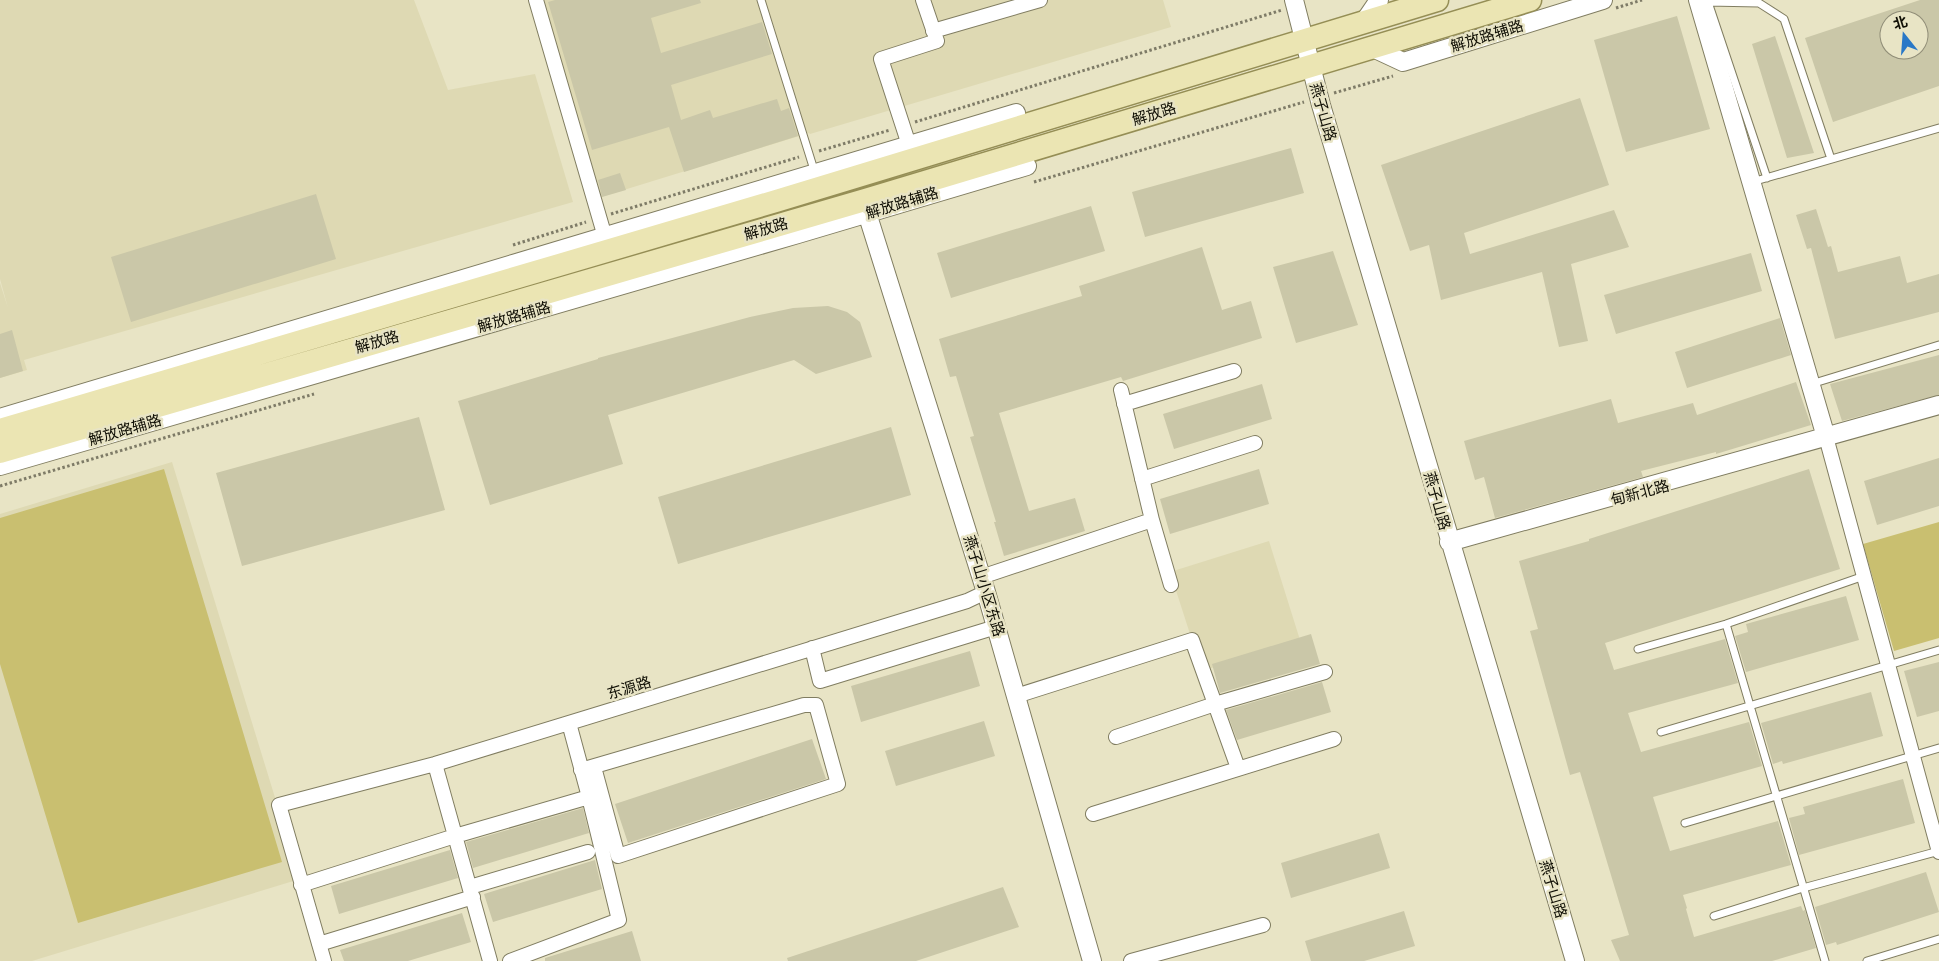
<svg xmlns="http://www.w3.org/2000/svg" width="1939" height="961" font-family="'DejaVu Sans','Noto Sans SC',sans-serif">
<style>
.built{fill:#ded9b3}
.green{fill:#c9bf70}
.building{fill:#cac7a8;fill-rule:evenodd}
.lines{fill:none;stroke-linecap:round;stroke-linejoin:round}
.service-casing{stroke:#807d61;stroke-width:9}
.minor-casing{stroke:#807d61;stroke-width:16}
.tertiary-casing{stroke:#807d61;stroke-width:20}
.primary-casing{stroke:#958e55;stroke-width:25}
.path{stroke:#7e7b67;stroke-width:3;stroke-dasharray:2.5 2.5;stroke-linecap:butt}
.service{stroke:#fff;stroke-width:7}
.minor{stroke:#fff;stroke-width:14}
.tertiary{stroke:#fff;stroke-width:18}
.primary{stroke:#ebe5b3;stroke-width:22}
.labels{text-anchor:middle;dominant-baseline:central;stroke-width:5;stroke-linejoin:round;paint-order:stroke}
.street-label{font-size:15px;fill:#0f0e04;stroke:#e8e4c5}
</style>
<rect width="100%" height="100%" fill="#e8e4c5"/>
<!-- built -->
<path class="built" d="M0 0H414L448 90 535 74 573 202 24 360 27 370 0 378V283L8 308 0 279Z
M542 0H1163L1171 27 810 134 809 133 601 197Z
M172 462 300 879 32 961H0V514Z
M1269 541 1300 640 1202 671 1170 572Z"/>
<!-- green -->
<path class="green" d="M164 469 282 862 78 923 0 664V518Z
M1939 522V638L1894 651 1863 544Z"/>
<!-- building -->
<path class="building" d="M555 0H700L701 3 651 18 661 53 762 22 772 54 671 85 681 120 710 110 713 118 777 99 781 111 789 108 798 136 684 172 669 127 592 150 548 2Z
M1920 0H1939V86L1833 122 1805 38ZM1889 20H1919V50H1889Z
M1677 16 1710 129 1626 152 1594 40Z
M1775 36 1814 153 1787 158 1752 44Z
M1580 98 1609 185 1464 233 1470 254 1614 210 1629 247 1571 264 1588 341 1559 347 1542 272 1441 300 1429 245 1410 251 1381 165Z
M1291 148 1304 193 1145 237 1132 192Z
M620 173 626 190 602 197 598 180Z
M316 194 336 259 131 322 111 257Z
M1091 206 1105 251 951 298 937 253Z
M1816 209 1828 247 1831 246 1838 272 1900 256 1907 283 1939 274V312L1835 339 1811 248 1807 249 1796 215Z
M1202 247 1222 310 1251 301 1262 338 1123 381 1121 377 999 413 1029 511 1075 498 1085 531 1004 556 994 522H996L970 437 974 436 956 376 950 377 939 339 1082 296 1079 286Z
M1333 251 1358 325 1296 343 1273 267Z
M1751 253 1762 291 1616 334 1604 295Z
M828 306 847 312 860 322 872 357 816 374 794 360 608 415 623 464 490 505 458 401 598 359V358L750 317 793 308Z
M1780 318 1791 355 1687 388 1675 352Z
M12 330 23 371 0 378V334Z
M1939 355V395L1842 421 1830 384Z
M1796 382 1811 425 1716 454V452L1641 471 1643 477 1495 518 1484 477 1475 480 1464 441 1611 399 1618 423 1693 403 1697 415Z
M1262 384 1272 419 1174 449 1163 414Z
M419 417 445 510 242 566 216 473Z
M891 427 911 495 678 564 658 497Z
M1939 458V506L1877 525 1864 481Z
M1259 469 1269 504 1170 534 1160 499Z
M1809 469 1840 569 1605 643 1614 670 1725 639 1738 683 1628 713 1641 752 1749 722 1762 766 1653 797 1670 851 1778 821 1791 865 1683 895 1687 908 1686 909 1694 937 1801 906 1803 911 1805 910 1816 948 1772 961H1620L1611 940 1629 935 1580 772 1570 775 1530 631 1538 629 1519 561 1589 541V539Z
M1846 596 1859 640 1746 672 1735 636 1748 632 1746 624Z
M1311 634 1320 664 1220 693 1212 664Z
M970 651 980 686 861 722 851 686Z
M1939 662V711L1917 717 1904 671Z
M1322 682 1331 712 1237 740 1226 710Z
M1871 692 1883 736 1783 764 1782 761 1773 764 1761 723Z
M984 721 995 756 896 786 885 751Z
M812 739 826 779 628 843 615 804Z
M1903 779 1915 823 1799 855 1789 818 1805 814 1803 807Z
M583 808 589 833 473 868 466 842Z
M1379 833 1390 868 1291 898 1281 863Z
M450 850 458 878 339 914 331 886Z
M595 860 602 889 493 922 484 894Z
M1926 872 1939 912 1837 945 1836 942 1826 945 1815 907Z
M1003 887 1019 927 916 961H788L787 958Z
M1404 911 1415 946 1364 961H1311L1305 941Z
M462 913 471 942 408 961H344L340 950Z
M632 931 641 961H545V958Z"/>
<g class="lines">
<defs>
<path id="service" d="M761 0 815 173
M1704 2H1708L1767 178
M1708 2 1759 3 1784 19 1831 159
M1752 182 1939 128
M1811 384 1939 345
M1726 624 1825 961
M1638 649 1726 624 1864 576
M1661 732 1939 650
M1685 823 1939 748
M1714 916 1803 888 1939 851
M1867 961 1939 939"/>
<path id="minor" d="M536 0 605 237
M933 31 1040 0
M909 145 881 59 937 41 923 0
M1124 404 1234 371
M1826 437 1939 852
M1142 479 1255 443
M1152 520 1171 585
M981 577 1152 520 1121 390
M812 648 820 681 996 627
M1016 696 1192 640 1238 768
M569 723 589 797
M1116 737 1215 704 1325 672
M435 764 490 961
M581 770 804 705H816L838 784 618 856 594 767
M1093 814 1334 739
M301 885 455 836 589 797 619 920 510 961
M470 887 588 852
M319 944 473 897
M324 961 279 805 435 764 967 601 986 592
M1131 961 1263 925"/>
<path id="tertiary" d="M1294 0 1321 105 1575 961
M1698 0 1826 437
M1364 22 1379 0
M1373 48 1403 62 1603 0
M867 213 986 592 1092 961
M0 418 1016 113
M0 466 798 234 1027 166
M1449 542 1939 405"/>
<path id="primary" d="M0 430 776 201 1437 0
M0 452 865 200 1530 0"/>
</defs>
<!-- service casing -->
<use href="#service" class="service-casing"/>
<!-- minor casing -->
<use href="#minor" class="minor-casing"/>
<!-- tertiary casing -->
<use href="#tertiary" class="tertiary-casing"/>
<!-- primary casing -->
<use href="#primary" class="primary-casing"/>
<!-- path -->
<path class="path" d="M1616 8 1642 0
M1334 93 1393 76
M915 122 1282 10
M819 151 890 130
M1034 182 1304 102
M611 214 799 157
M513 245 586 222
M0 486 314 394"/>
<!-- service -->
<use href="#service" class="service"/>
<!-- minor -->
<use href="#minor" class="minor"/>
<!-- tertiary -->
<use href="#tertiary" class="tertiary"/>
<!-- primary -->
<use href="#primary" class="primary"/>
</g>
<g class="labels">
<!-- street labels -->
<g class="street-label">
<text transform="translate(1487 36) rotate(-17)">解放路辅路</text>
<text transform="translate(1323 112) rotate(74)">燕子山路</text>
<text transform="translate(1154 114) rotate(-17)">解放路</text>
<text transform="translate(902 203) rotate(-17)">解放路辅路</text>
<text transform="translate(766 229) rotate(-16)">解放路</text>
<text transform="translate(514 317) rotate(-16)">解放路辅路</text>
<text transform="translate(377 342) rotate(-16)">解放路</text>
<text transform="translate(125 430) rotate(-16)">解放路辅路</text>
<text transform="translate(1640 493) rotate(-15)">甸新北路</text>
<text transform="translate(1437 501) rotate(74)">燕子山路</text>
<text transform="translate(984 586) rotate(73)">燕子山小区东路</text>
<text transform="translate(629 688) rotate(-17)">东源路</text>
<text transform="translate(1553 889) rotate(73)">燕子山路</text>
</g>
</g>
<!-- north arrow -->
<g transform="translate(1904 35) rotate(343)"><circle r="24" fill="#e8e4c5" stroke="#918e78"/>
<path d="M0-4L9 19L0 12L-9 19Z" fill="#2978c7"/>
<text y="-8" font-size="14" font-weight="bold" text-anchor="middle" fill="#0f0e04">北</text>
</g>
</svg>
